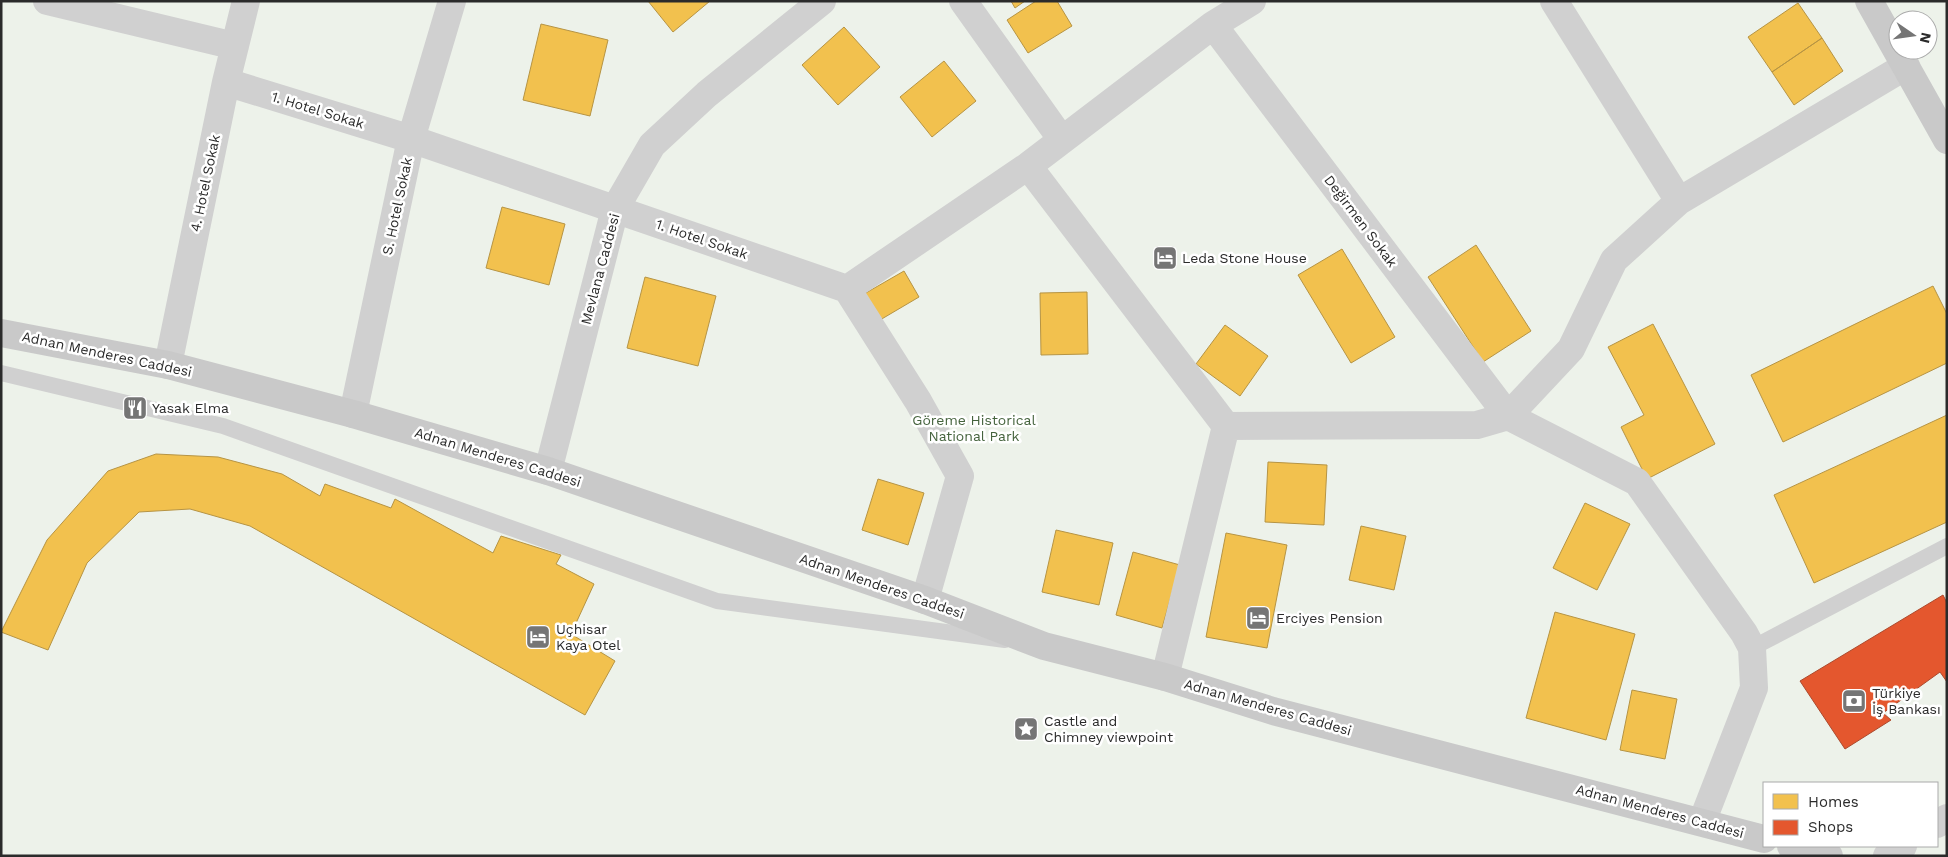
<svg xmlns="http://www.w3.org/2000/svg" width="1948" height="857" font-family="'Work Sans',sans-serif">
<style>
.green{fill:#edf2ea;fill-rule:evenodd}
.homes{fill:#f2c14e;stroke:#b69444}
.shops{fill:#e4572e;stroke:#ac4a2d}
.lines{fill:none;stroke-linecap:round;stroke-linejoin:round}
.lane{stroke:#d0d0d0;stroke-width:16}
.street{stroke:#d0d0d0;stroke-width:28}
.secondary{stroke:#c9c9c9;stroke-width:28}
.labels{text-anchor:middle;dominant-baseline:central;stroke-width:5;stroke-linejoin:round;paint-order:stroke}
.street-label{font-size:14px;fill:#2b2b2b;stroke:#fff}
.poi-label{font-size:14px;fill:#2b2b2b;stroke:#fff;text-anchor:start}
.park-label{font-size:14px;fill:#45633d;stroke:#fff}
</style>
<rect width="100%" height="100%" fill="#fff"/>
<!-- green -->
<path class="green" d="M1 1H1947V856H1ZM1898 20H1928V50H1898ZM1764 783H1937V846H1764Z"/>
<!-- homes -->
<path class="homes" d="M648 1H710L673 32Z
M1011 1H1025L1015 8Z
M1036 1H1057L1072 26 1028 53 1007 20Z
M1798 3 1822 38 1772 72 1748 37Z
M541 24 608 40 590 116 523 100Z
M844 27 880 67 838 105 802 65Z
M1822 38 1843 71 1794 105 1772 72Z
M944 61 976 101 932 137 900 97Z
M502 207 565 224 549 285 486 268Z
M1476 245 1531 331 1483 362 1428 277Z
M1342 249 1395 337 1351 363 1298 275Z
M904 271 919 297 880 320 864 294Z
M645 277 716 296 698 366 627 348Z
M1933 286 1947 314V363L1783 442 1751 375Z
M1087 292 1088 354 1041 355 1040 293Z
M1653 324 1715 444 1647 479 1621 427 1644 415 1608 347Z
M1225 325 1268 356 1240 396 1196 364Z
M1947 415V522L1814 583 1774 495Z
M156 454 218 457 282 474 320 496 325 484 391 508 395 499 493 553 501 536 561 555 556 564 594 584 571 634 615 661 585 715 250 526 190 509 139 512 87 563 48 650 1 632 47 540 108 471Z
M1268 462 1327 465 1324 525 1265 522Z
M878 479 924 493 908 545 862 530Z
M1585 503 1630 524 1597 590 1553 568Z
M1361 526 1406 536 1394 590 1349 580Z
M1056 530 1113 543 1099 605 1042 592Z
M1226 533 1287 545 1267 648 1206 637Z
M1133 552 1180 565 1162 628 1116 615Z
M1555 612 1635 634 1606 740 1526 718Z
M1632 690 1677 699 1665 759 1620 750Z"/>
<!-- shops -->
<path class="shops" d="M1943 595 1947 603V682L1940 672 1883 713 1891 720 1845 749 1800 681Z"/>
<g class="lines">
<!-- lane -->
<path class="lane" d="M1 373 223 426 717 601 1005 640
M1752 648 1947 546"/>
<!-- street -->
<path class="street" d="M47 1 235 46
M963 1 1062 140
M1554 1 1679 201
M1213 25 1508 416 1637 482 1744 633 1752 648 1754 688 1702 822
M226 82 411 139 847 289 918 401 960 476 925 600
M1028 166 1226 426 1477 425 1508 416 1571 349 1614 260 1679 201 1906 66
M847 289 1028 166 1213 25 1252 1
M168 365 226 82 246 1
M353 414 411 139 452 1
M548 471 615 209 652 145 707 94 822 1
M1165 677 1226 426
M1937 824 1947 818
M1887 856 1903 846"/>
<!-- secondary -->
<path class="secondary" d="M1869 1 1947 140
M1 333 168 365 353 414 548 471 925 600 1044 646 1165 677 1273 711 1764 839
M1791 846 1829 856"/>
</g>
<!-- icons -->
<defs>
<symbol id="hotel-square" viewBox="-11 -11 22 22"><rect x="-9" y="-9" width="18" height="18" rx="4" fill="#757575" stroke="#fff"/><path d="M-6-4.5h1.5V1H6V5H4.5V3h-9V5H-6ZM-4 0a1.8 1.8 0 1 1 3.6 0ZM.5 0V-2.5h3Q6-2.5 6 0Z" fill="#fff"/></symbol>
<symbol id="restaurant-square" viewBox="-11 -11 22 22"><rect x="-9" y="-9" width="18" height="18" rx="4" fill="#757575" stroke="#fff"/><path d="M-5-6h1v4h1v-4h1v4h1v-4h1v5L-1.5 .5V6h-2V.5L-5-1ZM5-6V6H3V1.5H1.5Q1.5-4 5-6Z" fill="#fff"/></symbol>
<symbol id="bank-square" viewBox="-11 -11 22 22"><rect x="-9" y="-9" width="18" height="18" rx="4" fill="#757575" stroke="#fff"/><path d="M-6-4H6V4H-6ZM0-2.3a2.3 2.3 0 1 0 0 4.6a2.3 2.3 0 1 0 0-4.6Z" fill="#fff"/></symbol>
<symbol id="sight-square" viewBox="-11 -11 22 22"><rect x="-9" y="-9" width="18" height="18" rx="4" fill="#757575" stroke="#fff"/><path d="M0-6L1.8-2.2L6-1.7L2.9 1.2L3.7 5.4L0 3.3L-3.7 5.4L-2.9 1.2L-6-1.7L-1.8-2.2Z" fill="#fff"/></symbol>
</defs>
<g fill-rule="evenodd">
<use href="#hotel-square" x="1151" y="244" width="28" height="28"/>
<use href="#restaurant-square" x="121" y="394" width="28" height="28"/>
<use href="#hotel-square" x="1244" y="604" width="28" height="28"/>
<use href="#hotel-square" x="524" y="623" width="28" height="28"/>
<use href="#bank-square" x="1840" y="687" width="28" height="28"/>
<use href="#sight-square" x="1012" y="715" width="28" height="28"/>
</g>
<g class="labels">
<!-- street labels -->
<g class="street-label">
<text transform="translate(318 110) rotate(17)">1. Hotel Sokak</text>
<text transform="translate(205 183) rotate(-78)">4. Hotel Sokak</text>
<text transform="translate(397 206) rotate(-78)">S. Hotel Sokak</text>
<text transform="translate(1361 221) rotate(53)">Değirmen Sokak</text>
<text transform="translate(702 239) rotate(19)">1. Hotel Sokak</text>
<text transform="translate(600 269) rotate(-75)">Mevlana Caddesi</text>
<text transform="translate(107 354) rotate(12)">Adnan Menderes Caddesi</text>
<text transform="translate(498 457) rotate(17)">Adnan Menderes Caddesi</text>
<text transform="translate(882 586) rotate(19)">Adnan Menderes Caddesi</text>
<text transform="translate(1268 707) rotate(16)">Adnan Menderes Caddesi</text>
<text transform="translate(1660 811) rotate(15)">Adnan Menderes Caddesi</text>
</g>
<!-- poi labels -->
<g class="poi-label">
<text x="1182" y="258">Leda Stone House</text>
<text x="152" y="408">Yasak Elma</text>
<text x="1276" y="618">Erciyes Pension</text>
<text x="556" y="629">Uçhisar<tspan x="556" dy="16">Kaya Otel</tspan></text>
<text x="1872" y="693">Türkiye<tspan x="1872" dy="16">İş Bankası</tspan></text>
<text x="1044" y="721">Castle and<tspan x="1044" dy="16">Chimney viewpoint</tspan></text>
</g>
<!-- park labels -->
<g class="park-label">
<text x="974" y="420">Göreme Historical<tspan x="974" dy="16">National Park</tspan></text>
</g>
</g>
<!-- border -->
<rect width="1948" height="857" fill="none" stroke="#2b2b2b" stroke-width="5"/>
<!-- legend -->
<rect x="1763" y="782" width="175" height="65" fill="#ffffff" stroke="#aaaaaa"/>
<rect x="1773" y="794" width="25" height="15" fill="#f2c14e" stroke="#aaaaaa"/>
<text x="1808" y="807" font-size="15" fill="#2b2b2b">Homes</text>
<rect x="1773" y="820" width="25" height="15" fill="#e4572e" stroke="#aaaaaa"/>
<text x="1808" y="832" font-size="15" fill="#2b2b2b">Shops</text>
<!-- north arrow -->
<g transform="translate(1913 35) rotate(103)"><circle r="24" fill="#ffffff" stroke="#aaaaaa"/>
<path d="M0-4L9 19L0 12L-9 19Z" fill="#757575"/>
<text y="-8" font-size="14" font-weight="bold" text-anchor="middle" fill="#2b2b2b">N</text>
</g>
</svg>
